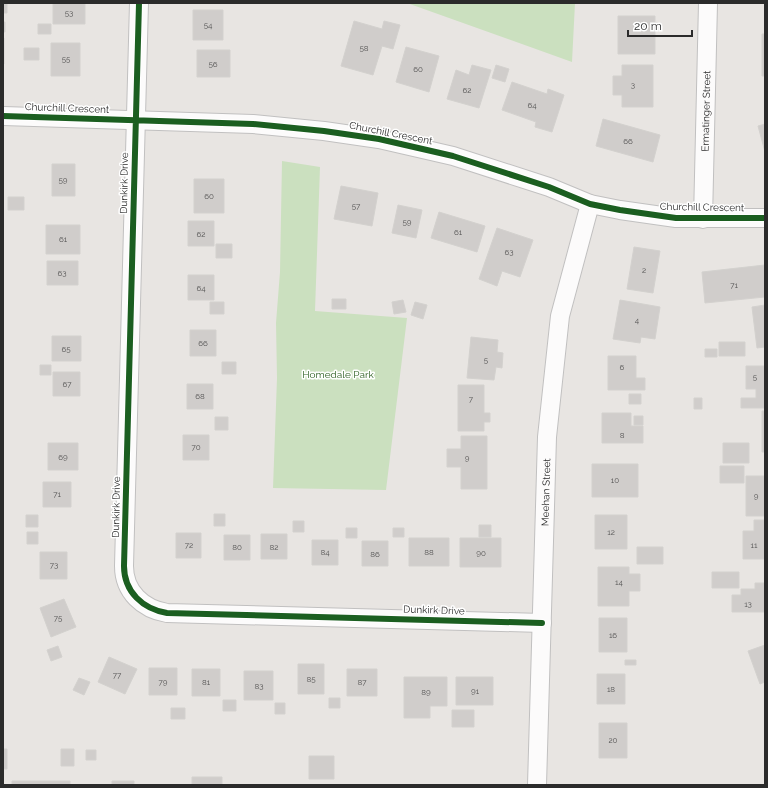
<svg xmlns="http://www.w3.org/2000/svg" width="768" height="788" font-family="Raleway,sans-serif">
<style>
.green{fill:#cbe0bf}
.building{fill:#d0cdcb;stroke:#d3d1ce}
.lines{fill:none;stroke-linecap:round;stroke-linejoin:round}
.minor-casing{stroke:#c1c0c0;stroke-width:20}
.minor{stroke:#fcfbfb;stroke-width:18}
.cycleway-casing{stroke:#fff;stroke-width:8}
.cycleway{stroke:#1b5e20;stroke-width:6}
.labels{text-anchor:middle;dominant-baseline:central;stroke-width:3;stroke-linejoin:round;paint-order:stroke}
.number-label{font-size:8px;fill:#555454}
.street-label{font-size:10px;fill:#2b2b2b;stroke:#fff}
.park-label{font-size:10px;fill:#2e6023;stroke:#fff}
</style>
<rect width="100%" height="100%" fill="#e8e5e2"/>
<!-- green -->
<path class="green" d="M407 3H575L572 62Z
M282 161 320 167 315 311 407 318 386 490 273 488 277 378 276 323 280 272Z"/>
<!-- building -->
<path class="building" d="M3 3H7V13H3Z
M53 3H85V24H53Z
M193 10H223V40H193Z
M618 16H655V54H618Z
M354 21 382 29 384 21 400 25 393 49 382 46 373 75 341 66Z
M3 22H5V32H3Z
M38 24H51V34H38Z
M762 34H765V76H762Z
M3 38H4V64H3Z
M51 43H80V76H51Z
M406 47 439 56 429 92 396 82Z
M24 48H39V60H24Z
M197 50H230V77H197Z
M472 65 491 70 479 108 447 99 456 70 469 75Z
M496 65 509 69 505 82 492 78Z
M622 65H653V107H622V95H613V76H622Z
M512 82 547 94 548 89 564 95 552 132 535 127 536 122 502 110Z
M603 119 660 135 653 162 596 146Z
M765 124V152L758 126Z
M52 164H75V196H52Z
M194 179H224V213H194Z
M341 186 378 193 372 226 334 219Z
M8 197H24V210H8Z
M398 205 422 210 416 238 392 233Z
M439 212 485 226 477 252 431 238Z
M188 221H214V246H188Z
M46 225H80V254H46Z
M497 228 533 240 520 277 502 271 497 286 479 279Z
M216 244H232V258H216Z
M634 247 660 251 653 293 627 289Z
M47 261H78V285H47Z
M765 265V297L705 303 702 272Z
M188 275H214V300H188Z
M332 299H346V309H332Z
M403 300 406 312 394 314 392 302Z
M620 300 660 307 655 339 641 337 640 343 613 339Z
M210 302H224V314H210Z
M415 302 427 305 423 319 411 315Z
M765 305V347L757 348 752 307Z
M190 330H216V356H190Z
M52 336H81V361H52Z
M471 337 498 340 497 352 503 353 502 368 496 367 494 380 467 378Z
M719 342H745V356H719Z
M705 349H717V357H705Z
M608 356H636V378H645V390H608Z
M222 362H236V374H222Z
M40 365H51V375H40Z
M746 366H765V408H741V398H756V389H746Z
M53 372H80V396H53Z
M187 384H213V409H187Z
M458 385H484V413H490V422H484V431H458Z
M629 394H641V404H629Z
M694 398H702V409H694Z
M762 411H765V452H762Z
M602 413H631V426H643V443H602Z
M634 416H643V425H634Z
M215 417H228V430H215Z
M183 435H209V460H183Z
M461 436H487V489H461V467H447V449H461Z
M48 443H78V470H48Z
M723 443H749V463H723Z
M592 464H638V497H592Z
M720 466H744V483H720Z
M746 476H765V516H746Z
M43 482H71V507H43Z
M214 514H225V526H214Z
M26 515H38V527H26Z
M595 515H627V549H595Z
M754 520H765V559H743V531H754Z
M293 521H304V532H293Z
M479 525H491V537H479Z
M346 528H357V538H346Z
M393 528H404V537H393Z
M27 532H38V544H27Z
M176 533H201V558H176Z
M261 534H287V559H261Z
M224 535H250V560H224Z
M409 538H449V566H409Z
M460 538H501V567H460Z
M312 540H338V565H312Z
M362 541H388V566H362Z
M637 547H663V564H637Z
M40 552H67V579H40Z
M598 567H629V574H640V591H629V606H598Z
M712 572H739V588H712Z
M755 583H765V612H732V595H741V589H755Z
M64 599 76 627 51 637 40 608Z
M599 618H627V652H599Z
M765 645V682L760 684 748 651Z
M58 646 62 657 51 661 47 650Z
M109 657 137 669 125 694 98 682Z
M625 660H636V665H625Z
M298 664H324V694H298Z
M149 668H177V695H149Z
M192 669H220V696H192Z
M347 669H377V696H347Z
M244 671H273V700H244Z
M597 674H625V704H597Z
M404 677H447V706H430V718H404Z
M456 677H493V705H456Z
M79 678 90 682 84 695 73 690Z
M329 698H340V708H329Z
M223 700H236V711H223Z
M275 703H285V714H275Z
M171 708H185V719H171Z
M452 710H474V727H452Z
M599 723H627V758H599Z
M3 749H7V769H3Z
M61 749H74V766H61Z
M86 750H96V760H86Z
M309 756H334V779H309Z
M192 777H222V785H192Z
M12 781H70V785H12Z
M112 781H134V785H112Z"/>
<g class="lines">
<defs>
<g id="minor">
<path d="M139 3 124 566C124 592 143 609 167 613L542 623"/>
<path d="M3 116 253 124 324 131 379 139 453 156 549 187 590 204 620 210 676 218H765"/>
<path id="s1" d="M703 219 708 3"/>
<path id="s2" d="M537 785 547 437 560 316 590 204"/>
</g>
</defs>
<!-- minor casing -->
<use href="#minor" class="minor-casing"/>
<!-- minor -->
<use href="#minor" class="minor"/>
<defs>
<path id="cycleway" d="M139 3 124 566C124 592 143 609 167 613L542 623
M3 116 253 124 324 131 379 139 453 156 549 187 590 204 620 210 676 218H765"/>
</defs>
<!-- cycleway casing -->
<use href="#cycleway" class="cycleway-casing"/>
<!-- cycleway -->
<use href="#cycleway" class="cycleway"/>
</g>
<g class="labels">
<!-- number labels -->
<g class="number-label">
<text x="69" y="13">53</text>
<text x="208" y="25">54</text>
<text x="364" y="48">58</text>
<text x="66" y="59">55</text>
<text x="213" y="64">56</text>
<text x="418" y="69">60</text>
<text x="633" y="85">3</text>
<text x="467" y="90">62</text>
<text x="532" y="105">64</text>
<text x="628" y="141">66</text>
<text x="63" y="180">59</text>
<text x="209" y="196">60</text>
<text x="356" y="206">57</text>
<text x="407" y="222">59</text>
<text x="458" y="232">61</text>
<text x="201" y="234">62</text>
<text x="63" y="239">61</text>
<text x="509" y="252">63</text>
<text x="644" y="270">2</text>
<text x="62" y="273">63</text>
<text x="734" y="285">71</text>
<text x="201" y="288">64</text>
<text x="637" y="320">4</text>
<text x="203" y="343">66</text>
<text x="66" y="349">65</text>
<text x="486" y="360">5</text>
<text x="622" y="367">6</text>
<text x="755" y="377">5</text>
<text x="67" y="384">67</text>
<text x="200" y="396">68</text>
<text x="471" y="399">7</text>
<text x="622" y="435">8</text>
<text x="196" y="447">70</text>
<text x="63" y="457">69</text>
<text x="467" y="458">9</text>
<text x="615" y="480">10</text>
<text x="57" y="494">71</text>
<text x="756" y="496">9</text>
<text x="611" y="532">12</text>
<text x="189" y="545">72</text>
<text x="754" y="545">11</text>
<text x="237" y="547">80</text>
<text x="274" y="547">82</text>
<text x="325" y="552">84</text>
<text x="429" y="552">88</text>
<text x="481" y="553">90</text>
<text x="375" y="554">86</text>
<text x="54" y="565">73</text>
<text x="619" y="582">14</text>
<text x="748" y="604">13</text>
<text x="58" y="618">75</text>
<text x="613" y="635">16</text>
<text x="117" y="675">77</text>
<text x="311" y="679">85</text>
<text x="163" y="682">79</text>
<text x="206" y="682">81</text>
<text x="362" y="682">87</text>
<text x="259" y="686">83</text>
<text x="611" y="689">18</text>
<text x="475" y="691">91</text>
<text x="426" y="692">89</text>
<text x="613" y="740">20</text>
</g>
<!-- street labels -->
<g class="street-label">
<text transform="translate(67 108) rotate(2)">Churchill Crescent</text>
<text stroke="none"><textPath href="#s1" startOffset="108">Ermatinger Street</textPath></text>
<text transform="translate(391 133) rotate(11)">Churchill Crescent</text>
<text transform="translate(124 183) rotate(-89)">Dunkirk Drive</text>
<text transform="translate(702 207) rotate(1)">Churchill Crescent</text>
<text stroke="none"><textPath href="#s2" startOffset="293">Meehan Street</textPath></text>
<text transform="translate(116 507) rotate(-89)">Dunkirk Drive</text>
<text transform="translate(434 610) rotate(2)">Dunkirk Drive</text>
</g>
<!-- park labels -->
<g class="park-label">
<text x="338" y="374">Homedale Park</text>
</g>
</g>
<!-- border -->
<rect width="768" height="788" fill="none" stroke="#2b2b2b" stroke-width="8"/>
<!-- scale -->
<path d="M628 30v6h64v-6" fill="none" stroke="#2b2b2b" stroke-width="2"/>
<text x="634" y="30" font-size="12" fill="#2b2b2b" stroke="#ffffff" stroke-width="3" paint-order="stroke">20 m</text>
</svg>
